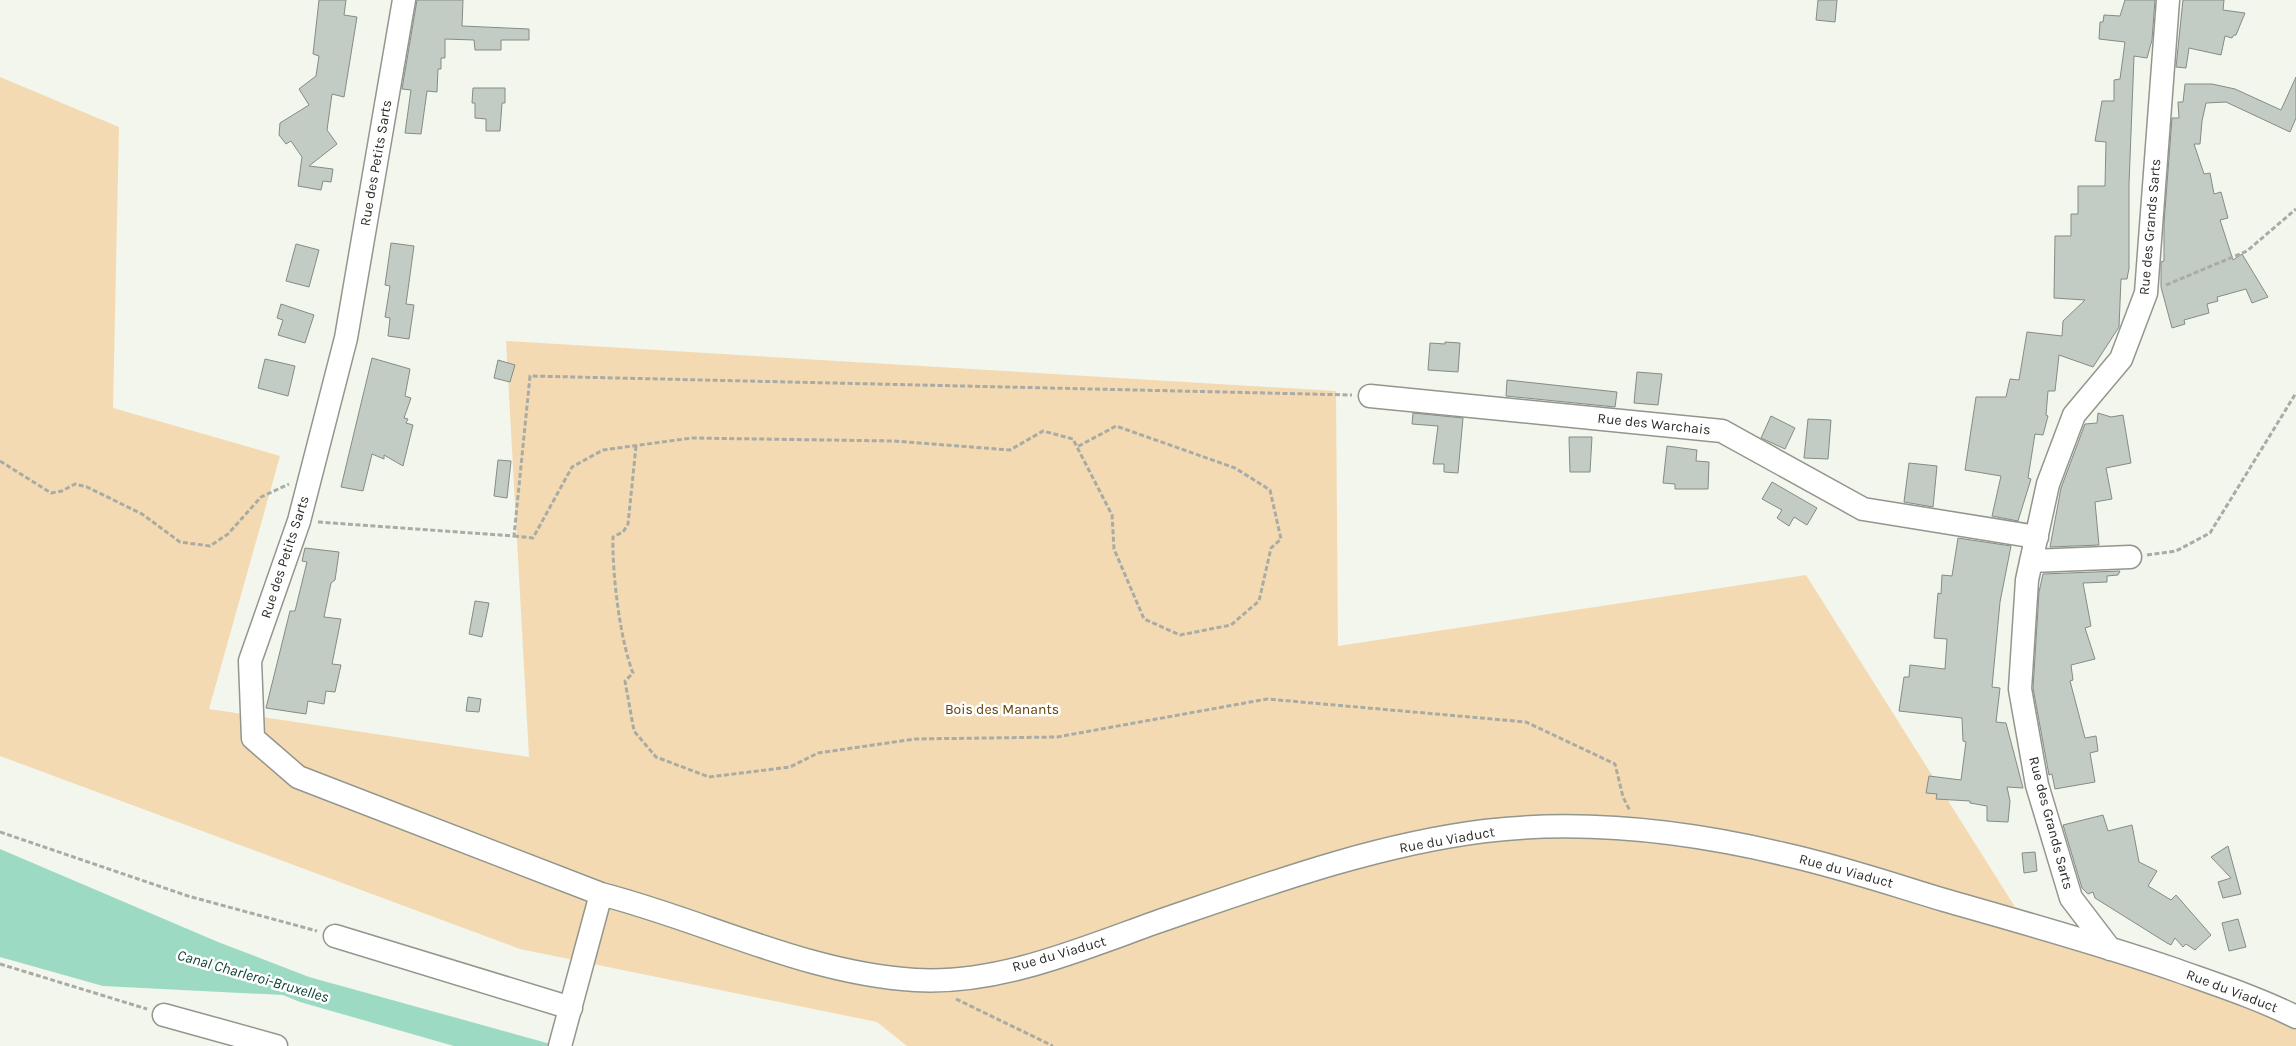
<svg xmlns="http://www.w3.org/2000/svg" width="2296" height="1046" font-family="Karla,sans-serif">
<style>
.green{fill:#f4dab3}
.water{fill:#9cdac4}
.building{fill:#c3ccc4;stroke:#848c85}
.lines{fill:none;stroke-linecap:round;stroke-linejoin:round}
.minor-casing{stroke:#92968c;stroke-width:25}
.path{stroke:#a9aca4;stroke-width:3;stroke-dasharray:5 2.5;stroke-linecap:butt}
.minor{stroke:#fff;stroke-width:22}
.labels{text-anchor:middle;dominant-baseline:central;stroke-width:5;stroke-linejoin:round;paint-order:stroke}
.street-label{font-size:14px;fill:#2c2d29;stroke:#fff}
.park-label{font-size:14px;fill:#614207;stroke:#fff}
.water-label{font-size:15px;font-style:italic;fill:#073f30;stroke:#fff}
</style>
<rect width="100%" height="100%" fill="#f2f6ec"/>
<!-- green -->
<path class="green" d="M0 77 119 127 113 408 280 456 209 709 529 757 506 341 1336 391 1338 646 1806 575 2015 907 2296 1004V1046H907L877 1022 520 949 0 756Z"/>
<!-- water -->
<path class="water" d="M0 849 218 942 309 977 558 1046H454L300 1002 283 995 103 986 0 957Z"/>
<!-- building -->
<path class="building" d="M319 0H346L344 15 357 17 344 97 332 94 327 130 337 144 309 166 333 169 331 182 323 181 321 190 298 186 302 157 291 141 286 144 279 135 280 123 309 105 299 89 316 76 319 56 313 54Z
M417 0H463L462 26 529 29V40H501V50H475L474 40 445 39V58H441V69H438L437 92 427 91 421 134 405 133 411 90 402 89Z
M1818 0H1837L1835 22 1816 20Z
M2125 0H2155L2152 40 2147 58 2134 56 2129 184V268L2127 279H2121L2119 327 2093 367 2059 355 2055 391H2048L2046 415 2048 416 2043 435 2035 434 2028 478 2031 479 2018 521 1992 516 2001 476 1965 470 1976 397H2006L2010 379 2019 380 2027 332 2062 336 2063 321 2085 300 2054 298 2055 236H2071V214H2078V186H2105L2106 142 2095 141 2102 101H2114V80L2120 79 2125 42 2099 39 2100 22H2103L2104 15 2120 16Z
M2183 0H2224L2223 10 2245 13 2236 35H2234L2232 38 2225 36 2221 55 2189 48 2186 68 2176 67Z
M2296 77V118L2290 132 2226 102 2206 103 2202 121 2200 144H2194L2204 174 2210 173 2214 194 2221 192 2228 218 2220 220 2233 260 2242 254 2268 297 2252 303 2246 289 2217 297 2218 301 2207 304 2209 313 2184 320 2185 324 2172 328 2161 287V262L2164 261V223L2172 118H2179L2178 102H2183L2185 84H2212L2235 89 2281 110Z
M473 88H505V103H502L500 131H486V119L475 118V103H472Z
M391 243 414 246 406 304 414 305 409 339 388 336 390 318 385 317 390 286 385 285Z
M296 244 319 250 309 287 286 281Z
M281 304 314 315 305 343 278 335 283 320 277 318Z
M1445 342 1460 343 1458 372 1428 370 1430 343 1445 344Z
M372 358 410 369 405 396 411 398 404 418 408 419 406 423 413 425 403 466 384 455V459L372 454 363 491 341 487Z
M265 359 295 366 288 396 258 388Z
M498 360 515 365 510 382 494 378Z
M1637 372 1662 374 1658 405 1634 403Z
M1507 380 1617 392 1615 407 1506 396Z
M1413 413 1463 418 1458 473 1444 472V464H1433L1438 426 1412 424Z
M2098 413 2111 417 2123 415 2131 463 2106 468 2112 499 2095 502 2099 545 2050 547 2061 488 2085 424 2097 423Z
M1771 416 1795 428 1785 449 1761 438Z
M1808 419 1831 420 1828 459 1804 458Z
M1569 437H1592L1590 472H1570Z
M1667 446 1697 450 1696 461 1709 462 1708 489H1675V484L1663 483Z
M498 460 511 461 507 498 494 496Z
M1909 463 1937 466 1933 507 1904 502Z
M1772 482 1817 508 1807 525 1794 517 1789 526 1777 518 1782 510 1762 499Z
M1958 538 2011 546 2000 602 1992 687 2000 688 1996 722 2006 723 2023 788 2007 787 2010 801 2008 822 1987 821V806L1970 803V801L1936 799 1937 794 1926 793 1929 776 1961 780 1966 742 1963 741 1962 718 1899 711 1904 677H1909L1910 665 1945 669 1947 639 1934 638 1938 593 1941 594 1942 575 1952 576Z
M305 548 339 552 335 580 331 583 324 617 341 619 332 664 341 665 335 692 326 691 324 704 308 701 306 714 266 708 290 611H295L307 562 302 561Z
M2120 571 2118 575 2107 576V582L2083 583 2091 626 2085 628 2095 659 2071 665 2073 680 2070 681 2085 738 2096 736 2098 751 2090 753 2095 782 2055 789 2052 774 2049 775 2033 688 2039 592 2043 574Z
M475 601 489 603 482 637 469 634Z
M468 697 481 699 479 712 466 711Z
M2103 815 2108 831 2132 825 2139 862 2157 871 2148 886 2171 900 2176 895 2211 935 2195 950 2186 944 2183 947 2175 938 2171 945 2167 943 2095 898 2093 892 2088 894 2082 888 2063 825Z
M2228 846 2241 894 2223 898 2218 882 2231 878 2211 857Z
M2035 852 2037 871 2024 873 2022 853Z
M2238 919 2246 947 2229 951 2222 923Z"/>
<g class="lines">
<defs>
<path id="minor" d="M404 0 346 338 299 521 250 661 253 738 298 777 601 894C706 921 805 973 915 980 997 985 1079 950 1154 923 1262 886 1372 845 1485 831 1585 819 1686 831 1783 854 1838 866 1891 884 1944 900 2021 922 2097 943 2173 969 2215 984 2256 997 2296 1017
M1370 396 1722 431 1863 509 2037 537
M2031 561 2130 557
M335 936 571 1008
M2110 949 2071 898 2037 785 2020 689 2027 580 2048 484 2074 415 2121 359 2146 293 2168 0
M164 1015 276 1046
M560 1046 601 894"/>
</defs>
<!-- minor casing -->
<use href="#minor" class="minor-casing"/>
<!-- path -->
<path class="path" d="M2166 285 2247 251 2296 209
M636 446 628 524 623 532 613 537C612 573 620 640 633 673L625 681 634 731 656 757 709 777 790 767 818 753 915 739 1057 737 1267 699 1526 722 1615 764 1623 797 1630 811
M0 461 51 493 62 491 75 484 87 487 142 514 180 542 210 546 228 534 261 497 289 484
M318 522 514 536 530 376 1352 395
M514 536 533 538 572 467 603 450 692 438 894 441 1010 450 1043 431 1073 439 1077 447 1112 515 1114 549 1144 619 1180 635 1231 625 1259 601 1271 548 1281 539 1270 490 1235 468 1116 426 1077 447
M2147 555 2176 551 2210 533 2296 393
M0 832 188 896 317 931
M0 964 147 1009
M956 999 1053 1046"/>
<!-- minor -->
<use href="#minor" class="minor"/>
</g>
<g class="labels">
<!-- street labels -->
<g class="street-label">
<text transform="translate(376 163) rotate(-80)">Rue des Petits Sarts</text>
<text transform="translate(2150 227) rotate(-85)">Rue des Grands Sarts</text>
<text transform="translate(1654 424) rotate(6)">Rue des Warchais</text>
<text transform="translate(285 557) rotate(-72)">Rue des Petits Sarts</text>
<text transform="translate(2051 823) rotate(75)">Rue des Grands Sarts</text>
<text transform="translate(1447 840) rotate(-10)">Rue du Viaduct</text>
<text transform="translate(1846 871) rotate(15)">Rue du Viaduct</text>
<text transform="translate(1059 954) rotate(-16)">Rue du Viaduct</text>
<text transform="translate(2232 991) rotate(21)">Rue du Viaduct</text>
</g>
<!-- park labels -->
<g class="park-label">
<text x="1002" y="709">Bois des Manants</text>
</g>
<!-- water labels -->
<g class="water-label">
<text transform="translate(253 976) rotate(16)">Canal Charleroi-Bruxelles</text>
</g>
</g>
</svg>
